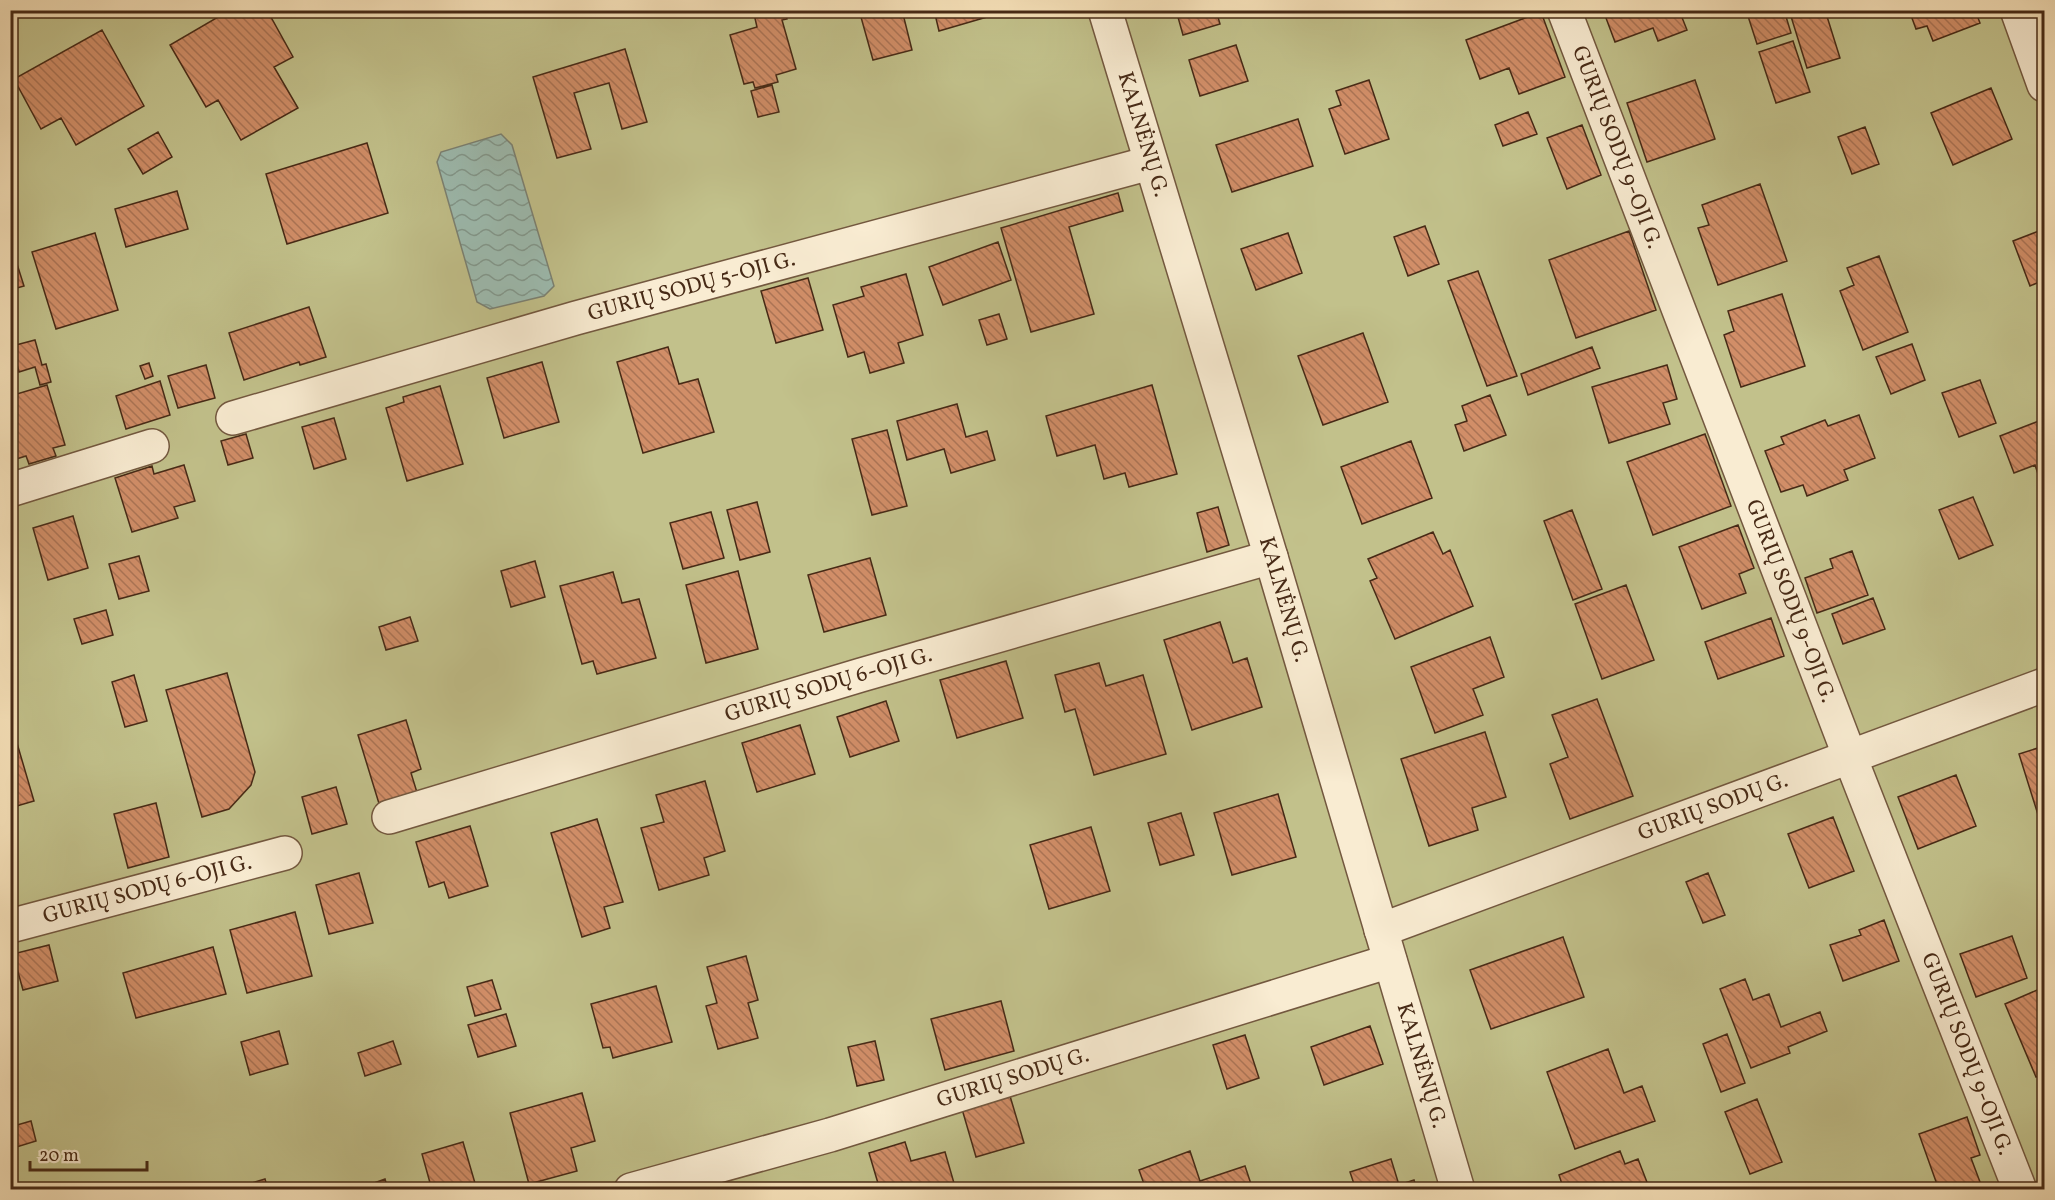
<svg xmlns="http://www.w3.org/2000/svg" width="2055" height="1200" font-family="Vollkorn,serif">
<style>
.garden{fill:#c2c18b;stroke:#847650;stroke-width:1.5}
.water{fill:url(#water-waves);stroke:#7b8274;stroke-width:1.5}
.building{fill:url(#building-back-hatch);stroke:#472a16;stroke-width:1.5}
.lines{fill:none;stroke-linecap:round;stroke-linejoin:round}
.street-casing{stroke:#73583f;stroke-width:36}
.street{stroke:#f9ecd2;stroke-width:33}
.labels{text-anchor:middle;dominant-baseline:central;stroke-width:4.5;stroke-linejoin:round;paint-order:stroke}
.street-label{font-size:22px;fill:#472a16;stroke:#f9ecd2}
</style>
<defs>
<pattern id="water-waves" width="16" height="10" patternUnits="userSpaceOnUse" patternTransform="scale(1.5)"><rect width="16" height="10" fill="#9dbdb2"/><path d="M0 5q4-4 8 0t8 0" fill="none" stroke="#829a90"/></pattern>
<pattern id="building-back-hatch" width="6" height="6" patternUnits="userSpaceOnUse" patternTransform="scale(1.5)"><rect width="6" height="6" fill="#d18e68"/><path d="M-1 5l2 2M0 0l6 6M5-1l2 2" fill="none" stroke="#ab7455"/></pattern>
</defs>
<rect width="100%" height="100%" fill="#f6e1b9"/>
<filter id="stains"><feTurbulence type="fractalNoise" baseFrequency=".00333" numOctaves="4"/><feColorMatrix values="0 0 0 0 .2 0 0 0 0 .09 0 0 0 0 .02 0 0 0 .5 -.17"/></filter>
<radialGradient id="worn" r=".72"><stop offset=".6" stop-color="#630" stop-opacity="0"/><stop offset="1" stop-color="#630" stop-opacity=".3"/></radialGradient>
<!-- garden -->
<path class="garden" d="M11 11H2044V1189H11Z"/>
<!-- water -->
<path class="water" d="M501 134 512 145 554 286 544 296 490 309 477 302 437 162 441 152Z"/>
<!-- building -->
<path class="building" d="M230 10H267L293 57 274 67 298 108 241 140 218 100 206 107 170 45Z
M765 10H785L787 19 782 20 796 69 776 75 778 82 755 88 753 82 744 84 730 35 757 27 754 14Z
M859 10H902L912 50 873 60Z
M934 10H1011L939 31Z
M1176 10H1216L1220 24 1183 35Z
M1603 10H1679L1687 30 1658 41 1653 28 1615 42Z
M1746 10H1784L1791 33 1757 44Z
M1789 10H1825L1840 58 1807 68Z
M1909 10H1975L1980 23 1933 41 1927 26 1916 29Z
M1541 12 1565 77 1519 94 1509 68 1480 79 1466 40Z
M102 30 144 106 76 145 61 118 41 129 14 79Z
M1793 41 1810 92 1776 103 1759 52Z
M1236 45 1248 81 1200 96 1189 60Z
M625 49 647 122 622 129 609 83 574 93 591 149 557 158 533 77Z
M1369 80 1389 139 1345 154 1329 109 1341 105 1336 91Z
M1695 80 1715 139 1647 162 1627 103Z
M772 85 779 112 758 117 751 91Z
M1991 88 2012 139 1953 165 1931 113Z
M1528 112 1537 134 1503 146 1495 125Z
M1298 119 1313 166 1232 192 1216 145Z
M1582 125 1601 175 1567 189 1547 138Z
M1865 127 1879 164 1852 174 1838 137Z
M158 132 172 157 143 174 128 149Z
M367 143 388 213 287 244 266 174Z
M1760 184 1787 261 1718 285 1698 228 1709 225 1702 205Z
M177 191 188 229 126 247 115 209Z
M1118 193 1123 211 1069 227 1094 314 1031 332 1001 228Z
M1425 226 1439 264 1408 276 1394 237Z
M2044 229V280L2030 286 2013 241Z
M1629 231 1656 310 1576 338 1549 260Z
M95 233 118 310 56 329 32 252Z
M1288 233 1302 273 1256 290 1241 249Z
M10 242 24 286 10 290Z
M998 242 1011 280 943 305 929 267Z
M1879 256 1908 332 1863 350 1840 291 1854 285 1847 268Z
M1478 271 1517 376 1487 386 1448 281Z
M906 274 923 335 898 343 904 363 870 373 864 352 848 357 833 305 864 296 861 287Z
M808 278 823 330 776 343 761 291Z
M1782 294 1805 366 1741 387 1724 335 1734 331 1728 311Z
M309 307 326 357 300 365 299 362 244 380 229 333Z
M999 314 1007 339 987 345 979 320Z
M1363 333 1388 402 1323 425 1298 356Z
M35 340 42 365 46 364 51 382 40 385 35 367 19 372 12 346Z
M1912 344 1925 380 1891 394 1876 357Z
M668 347 679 384 698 379 714 432 643 453 617 362Z
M1592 347 1600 368 1528 395 1521 374Z
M542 362 559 422 504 438 487 378Z
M149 363 153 376 145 379 140 366Z
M206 365 215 398 178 408 168 376Z
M1667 365 1677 399 1663 403 1670 424 1609 443 1592 387Z
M1980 380 1996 423 1959 437 1942 393Z
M160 381 170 415 126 429 116 396Z
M47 385 65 445 53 448 56 456 29 464 26 456 10 461V396Z
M1152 385 1177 474 1129 487 1125 473 1104 479 1095 445 1057 456 1046 416Z
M440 386 463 464 407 481 386 408 404 402 403 397Z
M1490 395 1506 435 1464 451 1455 425 1467 421 1462 406Z
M957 404 966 437 987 431 995 460 951 473 944 449 907 460 897 421Z
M1859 415 1875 458 1844 470 1848 480 1807 496 1803 485 1781 492 1765 451 1784 444 1781 437 1825 420 1828 426Z
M334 418 346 459 314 469 302 427Z
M2044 419V492L2035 465 2014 473 2000 436Z
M887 430 907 506 872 515 852 439Z
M246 434 253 458 228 465 221 441Z
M1705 434 1731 506 1653 535 1627 462Z
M1411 441 1432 498 1362 524 1341 467Z
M184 465 195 501 174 507 178 518 132 532 115 478 152 466 154 474Z
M1973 497 1993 545 1959 559 1939 510Z
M757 502 770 552 740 560 727 510Z
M1218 507 1229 545 1207 552 1197 513Z
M1572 510 1602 589 1573 600 1544 521Z
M711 512 724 558 683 569 670 523Z
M73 516 88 568 48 580 33 528Z
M1738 525 1754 568 1739 574 1746 593 1702 609 1679 547Z
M1433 532 1443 554 1450 550 1473 606 1395 639 1370 581 1377 578 1368 559Z
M1852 551 1868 595 1817 613 1805 578 1833 568 1830 559Z
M139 556 149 591 119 599 109 564Z
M870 558 886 615 824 632 808 575Z
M535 561 545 597 511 607 501 571Z
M738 571 758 649 706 663 686 585Z
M613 572 622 603 639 599 656 658 597 674 593 661 582 664 560 586Z
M1626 585 1654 660 1602 679 1575 604Z
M1873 598 1885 629 1843 644 1832 614Z
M106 610 113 635 82 644 74 619Z
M410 617 418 641 386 650 379 627Z
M1771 618 1784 656 1718 679 1705 642Z
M1220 622 1233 663 1247 658 1262 707 1192 730 1164 640Z
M1490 637 1504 677 1473 689 1483 715 1435 733 1411 667Z
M1006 661 1023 718 957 738 940 680Z
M1099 663 1106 686 1143 675 1166 754 1094 775 1075 709 1065 712 1055 675Z
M227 673 255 772 251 785 229 809 202 817 166 690Z
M134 675 147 721 125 727 112 682Z
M1597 699 1633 796 1570 819 1550 764 1568 757 1552 715Z
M886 701 899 741 850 757 837 717Z
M406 720 421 769 411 773 419 799 381 810 358 735Z
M800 725 815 774 757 792 742 743Z
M1485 732 1506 797 1472 808 1478 830 1429 846 1401 759Z
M14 733 34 801 10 808V734Z
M2044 746V834L2019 754Z
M1956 775 1976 826 1918 849 1898 797Z
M705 781 725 851 704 858 709 875 659 890 641 828 664 822 656 795Z
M336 787 347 824 312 834 302 797Z
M1278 794 1296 857 1232 875 1214 813Z
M156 803 169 857 128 868 114 814Z
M1181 813 1194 855 1160 865 1148 823Z
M1833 817 1854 871 1809 888 1788 834Z
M597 819 623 902 604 907 610 928 582 937 551 833Z
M470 826 488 886 449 898 444 882 429 887 416 842Z
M1091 827 1110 891 1049 909 1030 845Z
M359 873 373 923 329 934 316 885Z
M1708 873 1725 915 1703 923 1686 882Z
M295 912 312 976 247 993 230 930Z
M1884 920 1899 961 1843 981 1830 945 1861 935 1859 930Z
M2012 936 2027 978 1976 997 1960 954Z
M1563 937 1584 997 1491 1029 1470 970Z
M49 945 58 981 23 990 13 954Z
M213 947 226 994 136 1018 123 973Z
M746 956 758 1000 748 1003 758 1038 718 1049 706 1006 717 1003 707 967Z
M1745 979 1753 1000 1769 994 1781 1027 1820 1012 1827 1031 1788 1047 1790 1053 1751 1068 1720 989Z
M492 980 501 1009 475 1016 467 987Z
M656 986 672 1042 613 1058 610 1047 603 1048 591 1004Z
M2044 987V1074L2036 1077 2005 1004Z
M1001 1001 1014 1051 945 1070 931 1019Z
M506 1014 516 1046 478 1057 468 1025Z
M1370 1026 1383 1064 1324 1085 1311 1047Z
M279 1031 288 1064 250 1075 241 1042Z
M1727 1034 1745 1083 1721 1092 1703 1044Z
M1245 1035 1259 1078 1227 1089 1213 1045Z
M393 1041 401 1064 365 1076 358 1053Z
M875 1041 884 1080 857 1086 848 1047Z
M1608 1049 1624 1093 1642 1086 1655 1121 1575 1149 1547 1072Z
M582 1093 595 1141 571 1148 577 1171 529 1184 510 1113Z
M1010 1096 1024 1143 976 1157 962 1109Z
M1757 1099 1782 1162 1750 1174 1725 1112Z
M1967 1117 1980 1155 1971 1158 1983 1190H1939L1919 1134Z
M31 1121 36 1141 10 1149V1127Z
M463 1142 477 1190H432L422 1154Z
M905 1142 911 1161 945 1152 956 1190H880L869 1153Z
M1190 1151 1200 1181 1245 1166 1253 1190H1135L1134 1187 1144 1184 1139 1170Z
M1620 1151 1625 1164 1638 1159 1650 1190H1564L1559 1175Z
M1391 1159 1399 1185 1414 1180 1417 1190H1356L1350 1172Z
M265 1179 268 1190H228Z
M385 1179 388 1190H355Z"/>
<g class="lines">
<defs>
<g id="street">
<path id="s1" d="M1105 10 1271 557 1458 1190"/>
<path id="s2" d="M1564 10 1850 757 2020 1190"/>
<path d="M2017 10 2044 85"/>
<path id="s3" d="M233 418 576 318 1150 163"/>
<path d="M10 490 152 446"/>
<path id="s4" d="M389 817 861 675 1271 557"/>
<path id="s5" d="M10 926 285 853"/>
<path id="s6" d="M1381 930 2044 685"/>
<path id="s7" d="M631 1190 830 1135 1390 961"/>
</g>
</defs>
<!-- street casing -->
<use href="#street" class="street-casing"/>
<!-- street -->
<use href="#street" class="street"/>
</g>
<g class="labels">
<!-- street labels -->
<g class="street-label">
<text stroke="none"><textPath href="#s1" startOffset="130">KALNĖNŲ G.</textPath></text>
<text stroke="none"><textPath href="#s2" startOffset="147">GURIŲ SODŲ 9-OJI G.</textPath></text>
<text stroke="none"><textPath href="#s3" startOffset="477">GURIŲ SODŲ 5-OJI G.</textPath></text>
<text stroke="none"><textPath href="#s1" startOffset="616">KALNĖNŲ G.</textPath></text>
<text stroke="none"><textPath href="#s2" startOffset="633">GURIŲ SODŲ 9-OJI G.</textPath></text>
<text stroke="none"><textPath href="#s4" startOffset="459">GURIŲ SODŲ 6-OJI G.</textPath></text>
<text stroke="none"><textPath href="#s6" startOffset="354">GURIŲ SODŲ G.</textPath></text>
<text stroke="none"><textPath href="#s5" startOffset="142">GURIŲ SODŲ 6-OJI G.</textPath></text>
<text stroke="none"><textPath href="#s2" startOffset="1119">GURIŲ SODŲ 9-OJI G.</textPath></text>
<text stroke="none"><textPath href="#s1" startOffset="1102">KALNĖNŲ G.</textPath></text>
<text stroke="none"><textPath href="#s7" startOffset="398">GURIŲ SODŲ G.</textPath></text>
</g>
</g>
<!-- margin -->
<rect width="2055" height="1200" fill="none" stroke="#f6e1b9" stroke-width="36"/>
<rect x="12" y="12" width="2031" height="1176" fill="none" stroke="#472a16" stroke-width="3"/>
<rect x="18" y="18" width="2019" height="1164" fill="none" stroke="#472a16" stroke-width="1.5"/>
<!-- scale -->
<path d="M30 1161v9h117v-9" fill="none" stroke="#472a16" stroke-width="3"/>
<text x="39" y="1161" font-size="18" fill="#472a16" stroke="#f9ecd2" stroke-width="4.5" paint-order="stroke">20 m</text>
<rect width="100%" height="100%" filter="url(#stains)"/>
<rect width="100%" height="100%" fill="url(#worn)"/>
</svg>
